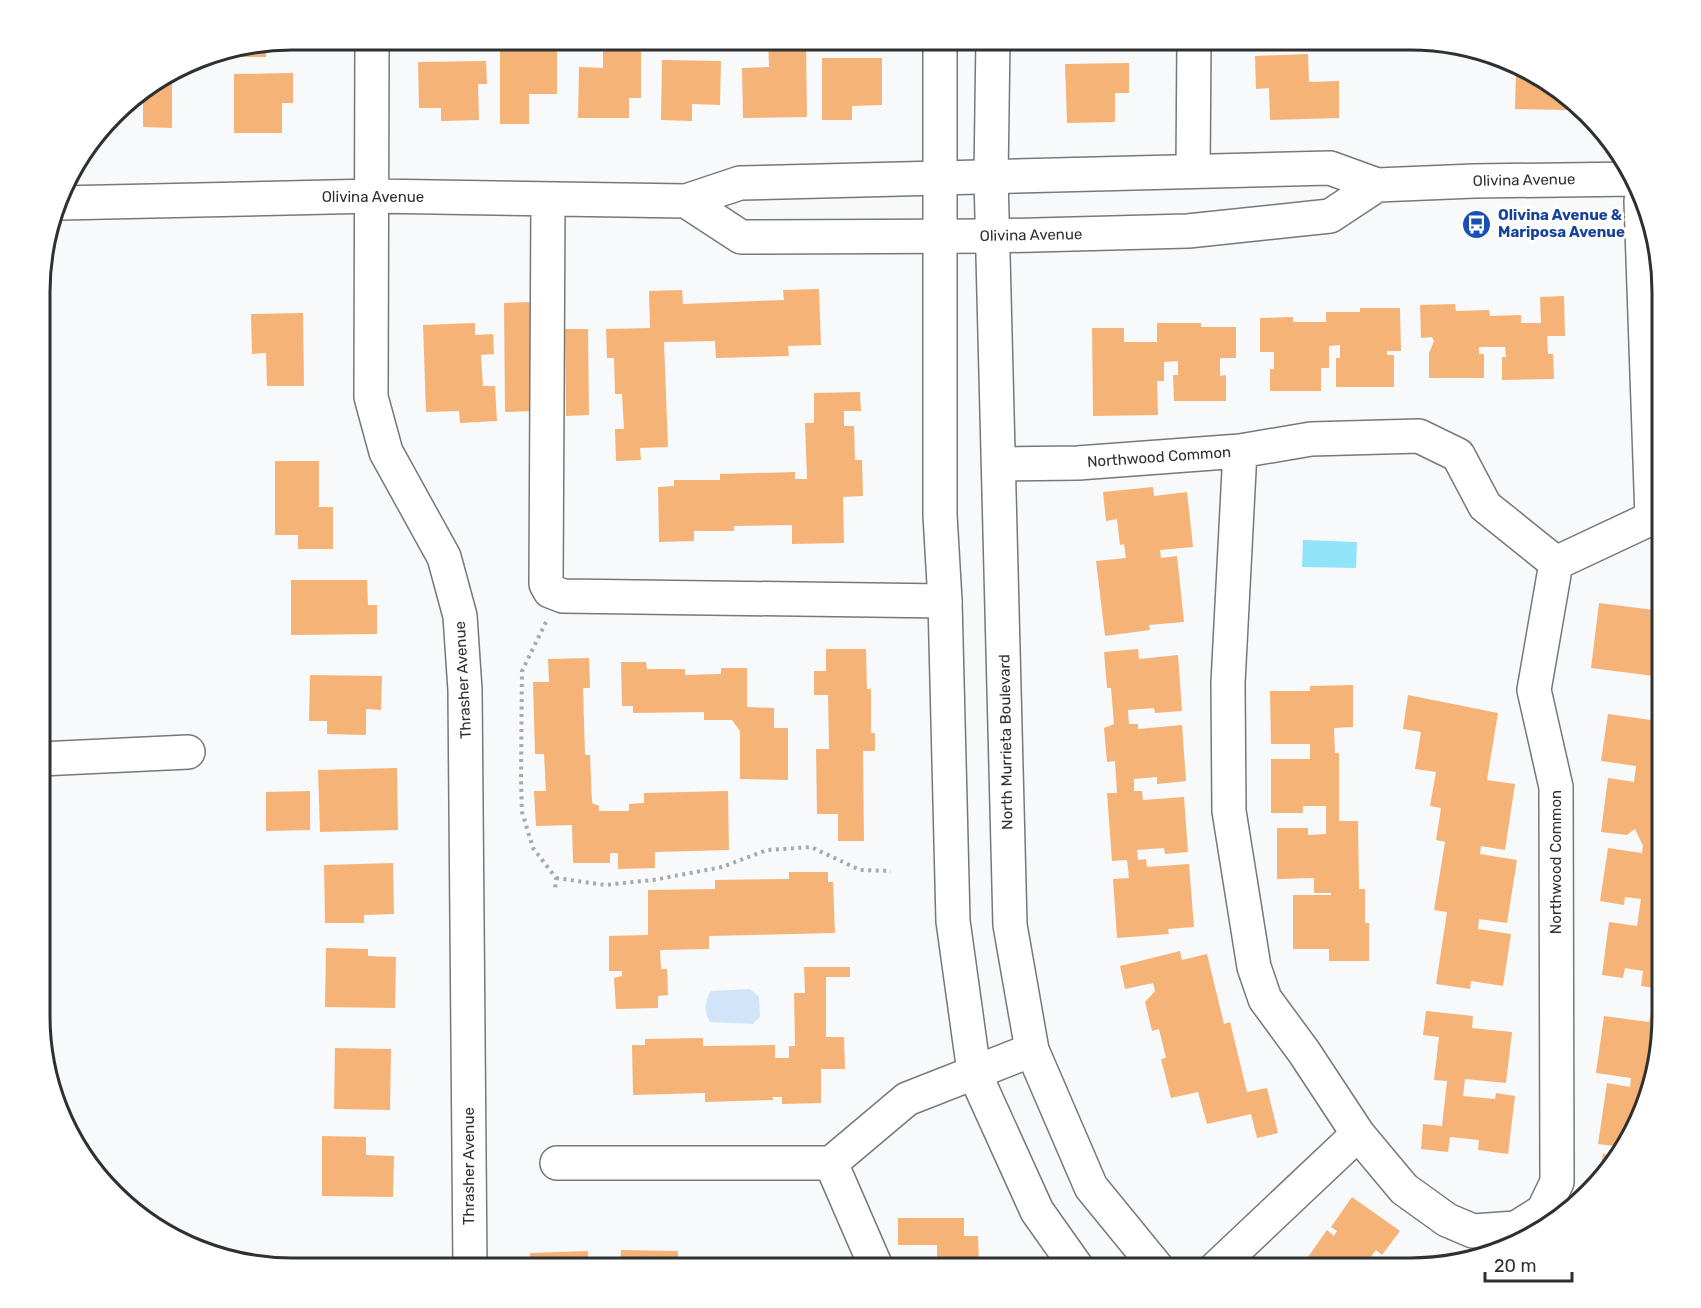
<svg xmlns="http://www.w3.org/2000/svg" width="1701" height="1308" font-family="Rubik,sans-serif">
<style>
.green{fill:#d1e4fa}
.water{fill:#8fe4f9}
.building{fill:#f5b377}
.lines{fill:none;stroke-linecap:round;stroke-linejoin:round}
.minor-casing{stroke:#777879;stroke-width:36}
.major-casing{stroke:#777879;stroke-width:36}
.path{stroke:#a8a9a9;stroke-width:4;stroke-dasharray:3 4.5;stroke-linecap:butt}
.minor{stroke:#fff;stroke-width:33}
.major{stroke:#fff;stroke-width:33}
.labels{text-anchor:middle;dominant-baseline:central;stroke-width:6;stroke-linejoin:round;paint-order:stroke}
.street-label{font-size:15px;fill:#2f3030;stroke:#fff}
.transit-label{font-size:15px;font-weight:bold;fill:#164399;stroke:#fff;text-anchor:start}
.rim{fill:none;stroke:#2f3030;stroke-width:3}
</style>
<rect width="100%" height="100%" fill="#f8f9fa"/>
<!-- green -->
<path class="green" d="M750 989 759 997 760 1017 753 1024 710 1022C704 1013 704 1000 711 991Z"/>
<!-- water -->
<path class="water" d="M1303 540 1357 542 1356 568 1302 567Z"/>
<!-- building -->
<path class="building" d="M500 39H557V94H529V124H500Z
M603 39H641V98H629V118H578L579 67 603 68Z
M768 39H806L807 117 743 118 742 68 769 67Z
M1041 39H1121V47L1041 45Z
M266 43V57H227V50Z
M1308 54 1309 82 1339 81V118L1270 120 1269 88 1256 89 1255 56Z
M822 58H882V105L852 106V120H822Z
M662 60 721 61 720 105 692 104V121L661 120Z
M486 61 487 84H478L479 120 441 121V108H419L418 62Z
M1129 63V93H1115V122L1067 123 1065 64Z
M1526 71 1569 97V110L1515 109 1516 72 1526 73Z
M293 73V103H282V133H234V74Z
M172 74V128L143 127V98H131Z
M819 289 821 345 788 346 789 356 716 358 715 341 664 342 668 447 640 448 641 460 616 461 615 429H624L622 394H615L614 358H607L606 329 650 328 649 291 682 290 683 304 784 300 783 290Z
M1564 296 1565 336H1547L1548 354H1553L1554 379 1502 380V357H1506L1505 347H1479V354H1484V378H1429V353L1434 341 1432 337 1421 338 1420 305 1455 304 1456 311 1489 310 1490 316 1521 315V323H1541L1540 297Z
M530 302 532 411 505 412 504 303Z
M1360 308H1400L1401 351H1387V355H1394V387H1336V358H1340V345L1329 346V368H1321V391H1270V369H1274V352H1260V318L1293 317V322H1326V312H1360Z
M303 313 304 386H267L266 353 252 354 251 314Z
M475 323V335L493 334 494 354 481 355 483 386H495L497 421 460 423 459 411 426 412 423 325Z
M1157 323H1201V327H1236V358H1220V376L1226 375V401H1174L1173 375H1178V361L1164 362V381H1157L1158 415 1093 416 1092 328H1124V342H1157Z
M565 329H588L589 415 566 416Z
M860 392 861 411H844V426H854L855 460H862L863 496 843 497 844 543 792 544V525L734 526V531H694V541L659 542 658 487 674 486V480H720V474L795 472V479H807L805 423H814V393Z
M275 461H319V507H333V549H298V535H275Z
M1153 487 1154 496 1187 492 1193 547 1160 550 1161 558 1177 556 1184 622 1149 625 1150 630 1105 636 1096 561 1126 558 1124 544 1120 545 1117 519 1106 521 1103 492Z
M291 580H367L368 605H377V634L291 635Z
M1599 603 1662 611V677L1591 668Z
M826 649H866L867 689H871V733H875V751H863L864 841H838V814H817L816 749H829L828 695H814V671H826Z
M1138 649 1139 659 1178 655 1182 711 1155 713 1154 708 1128 710 1129 724H1138V729L1182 725 1186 781 1157 784V777L1134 779V791H1142L1143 800 1184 797 1188 852 1165 854 1164 848 1137 850 1138 860 1146 859 1147 867 1189 864 1194 927 1168 929 1169 934 1117 938 1113 879 1129 878 1127 860 1112 861 1107 793H1117L1115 761 1107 762 1104 728 1114 724 1111 688H1107L1104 652Z
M589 658 590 688H583L585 755H590L592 803 599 806V811H629V804L644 803V793L728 791 729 850 655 852V868L618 869V853H610V863H573L572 825 536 826 534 791H546L544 754H535L533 682H549L548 659Z
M621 662H646L647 669H685V675L721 674V668H747V707L774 708V728H788V780L740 779V731L732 720H704V712L633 713V706H622Z
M310 675 382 676 381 710 366 709V735L327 734V721H309Z
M1353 685V727L1334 728 1335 753H1339V821H1358L1359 889H1365V923H1369V961H1329V949H1293V895H1331V893H1314V878L1277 879V828H1308V835L1326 834V806H1303V813H1271V759H1310V744H1271L1270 691H1310V686Z
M1408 695 1498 713 1487 780 1515 784 1505 850 1481 846 1480 854 1517 860 1507 923 1479 919 1478 929 1511 934 1503 986 1471 981 1470 989 1436 984 1447 912 1434 910 1445 842 1436 840 1441 808 1430 806 1436 772 1415 769 1421 732 1403 729Z
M1652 710 1662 712 1661 989 1641 986 1643 971 1625 968 1623 978 1602 975 1609 922 1637 926 1641 899 1625 897 1624 905 1600 901 1608 848 1642 853 1643 846 1635 829 1627 835 1601 832 1608 778 1634 782 1636 766 1601 761 1608 714 1651 720Z
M397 768 398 830 320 832 318 770Z
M310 791V830L266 831V792Z
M393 863 394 914 364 915V923H325L324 865Z
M789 872H828V882H833L835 933 709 936V949L660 950 661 969H667L668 995 658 996V1008L616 1009 614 978 622 976V971H609V936L648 935V890L715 889V880L789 879Z
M326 948 368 949V956L396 957 395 1008 325 1007Z
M1180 951 1182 960 1207 954 1224 1024 1230 1022 1247 1092 1267 1088 1278 1133 1257 1138 1251 1114 1207 1124 1198 1092 1171 1098 1161 1059 1166 1058 1159 1029 1152 1031 1145 1002 1155 991 1153 983 1125 989 1120 966Z
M804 967H850V977H826V1037H844L845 1069H821V1103L782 1104V1097H772L774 1100 705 1102V1093L633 1095 632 1045H645V1039L703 1038V1046L775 1045V1058H789V1046H795L794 993H805Z
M1426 1011 1473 1016 1472 1028 1512 1032 1506 1083 1465 1079 1463 1096 1495 1099 1496 1093 1515 1096 1508 1154 1478 1150 1479 1140 1450 1137 1448 1152 1421 1149 1423 1124 1442 1126 1447 1081 1434 1080 1439 1037 1423 1035Z
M1651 1013 1661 1014V1034L1643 1113 1622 1147 1598 1144 1607 1083 1630 1087 1631 1078 1596 1073 1604 1016 1649 1022Z
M335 1048 391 1049 390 1110 334 1109Z
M52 1078H60L61 1110H60Z
M322 1136 366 1137V1155L394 1156 393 1197 322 1196Z
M1603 1154 1616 1156 1598 1184Z
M1352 1197 1400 1231 1382 1255 1376 1250 1366 1263 1374 1269H1304L1301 1267 1327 1230 1334 1236 1337 1231 1331 1227Z
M898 1218H964V1236H978L979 1265H966V1269H928V1261H937V1245H898Z
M621 1250 678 1251V1269H620Z
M588 1251V1269H530V1253Z
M1430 1256 1439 1262 1422 1266Z
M252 1262H285V1268H275Z"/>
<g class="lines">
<defs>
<path id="minor" d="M372 39 371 397 386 452 444 557 460 616 465 690 470 1269
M1193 171 1194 39
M548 199 546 584 550 591 563 596 945 601
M686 201 741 237 993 236 1188 231 1330 216 1377 185
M1641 201 1652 518
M60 203 374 196 686 201 740 183 1330 168 1377 185 1474 181 1635 179
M1419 436 1458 455 1485 506 1556 563 1534 690 1556 787 1557 1182 1543 1211 1516 1228 1473 1231 1447 1220 1404 1189 1358 1134 1304 1052 1265 999 1254 967 1229 811 1228 683 1240 451 1311 439Z
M1000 464 1078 463 1240 451
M1556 563 1652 518H1662
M40 759 188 752
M557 1163H831L907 1099 1032 1050
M831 1163 877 1269
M1215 1269 1358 1134"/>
<path id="major" d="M940 39V515L945 601 953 921 974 1072 1037 1211 1078 1269
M993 39 991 177 1010 925 1032 1050 1091 1187 1158 1269"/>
</defs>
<!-- minor casing -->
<use href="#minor" class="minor-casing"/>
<!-- major casing -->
<use href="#major" class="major-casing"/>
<!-- path -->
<path class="path" d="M546 622 522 671 521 780 522 812 533 848 556 878 555 891
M556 878 605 885 653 880 722 867 767 850 811 847 860 870 891 871"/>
<!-- minor -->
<use href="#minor" class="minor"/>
<!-- major -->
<use href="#major" class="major"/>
</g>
<!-- icons -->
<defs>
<symbol id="bus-disc" viewBox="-11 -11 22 22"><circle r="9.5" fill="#1a4fb4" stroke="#fff"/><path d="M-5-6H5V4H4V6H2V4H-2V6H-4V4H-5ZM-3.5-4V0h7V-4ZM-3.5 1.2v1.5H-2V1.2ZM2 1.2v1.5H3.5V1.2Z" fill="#fff"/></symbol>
</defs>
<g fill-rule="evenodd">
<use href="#bus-disc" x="1460" y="208" width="33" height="33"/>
</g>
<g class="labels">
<!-- street labels -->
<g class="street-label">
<text transform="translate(1524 180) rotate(-1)">Olivina Avenue</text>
<text x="373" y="197">Olivina Avenue</text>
<text transform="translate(1031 235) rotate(-1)">Olivina Avenue</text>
<text transform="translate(1159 457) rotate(-4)">Northwood Common</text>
<text transform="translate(463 680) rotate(-93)">Thrasher Avenue</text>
<text transform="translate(1006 742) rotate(-91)">North Murrieta Boulevard</text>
<text transform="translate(1556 862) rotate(-90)">Northwood Common</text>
<text transform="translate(469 1166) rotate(-90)">Thrasher Avenue</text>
</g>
<!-- transit labels -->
<g class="transit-label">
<text x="1498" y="215">Olivina Avenue &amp;<tspan x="1498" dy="17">Mariposa Avenue</tspan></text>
</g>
</g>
<!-- crop -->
<path d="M0 0H1701V1308H0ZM292 50H1410A242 242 0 0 1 1652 292V1016A242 242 0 0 1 1410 1258H292A242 242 0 0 1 50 1016V292A242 242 0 0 1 292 50Z" fill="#fff" fill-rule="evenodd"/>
<path class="rim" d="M292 50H1410A242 242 0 0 1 1652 292V1016A242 242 0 0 1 1410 1258H292A242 242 0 0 1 50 1016V292A242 242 0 0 1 292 50Z"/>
<!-- scale -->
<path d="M1485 1272v9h87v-9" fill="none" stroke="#2f3030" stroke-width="3"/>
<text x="1494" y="1272" font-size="18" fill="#2f3030" stroke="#ffffff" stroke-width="4.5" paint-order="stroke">20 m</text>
</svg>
